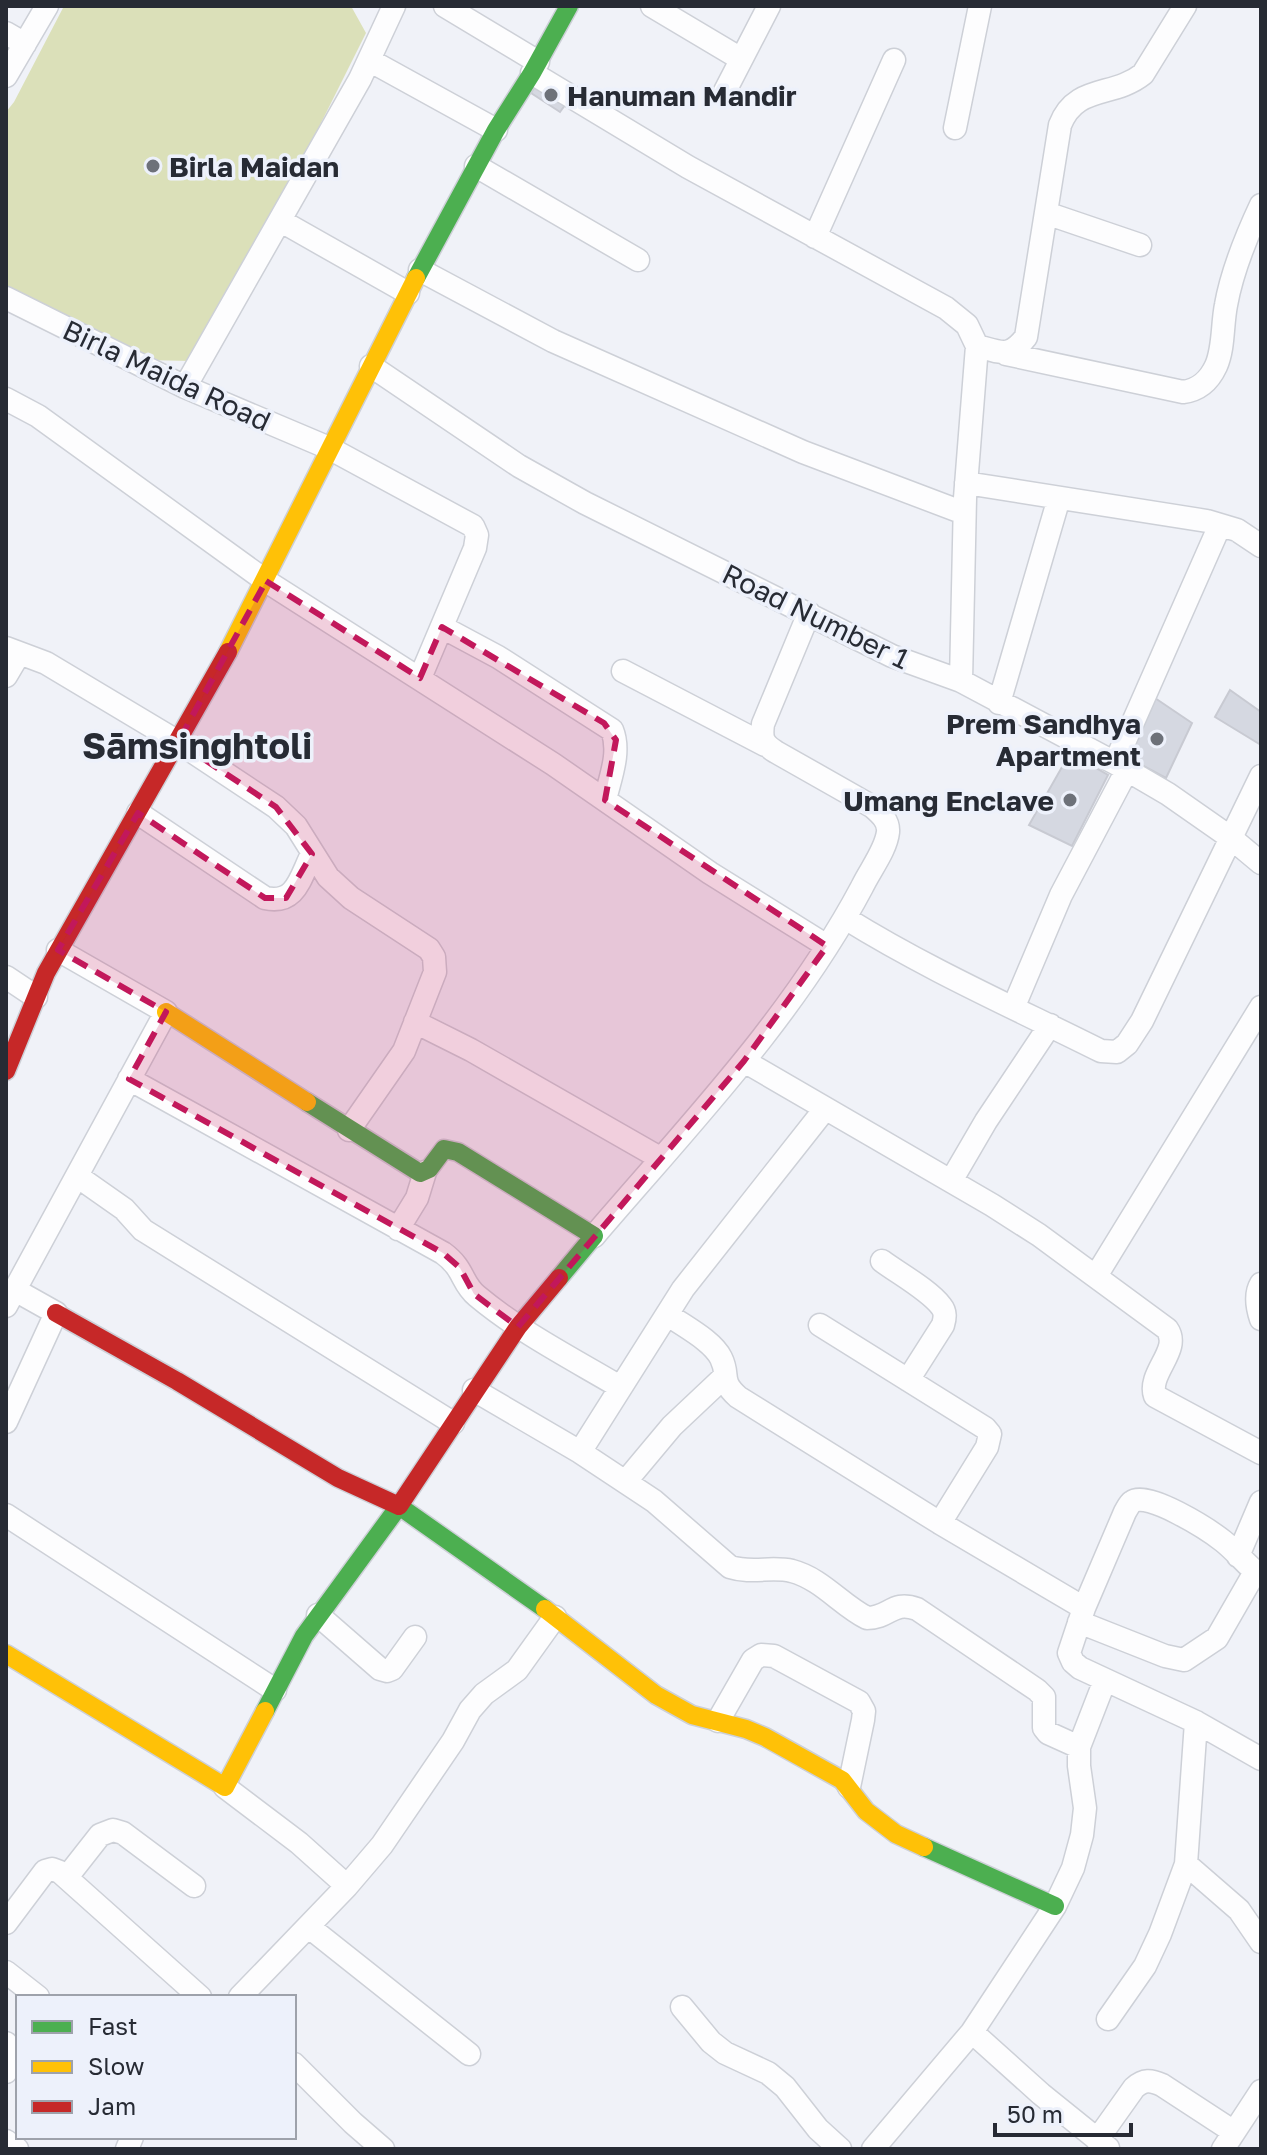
<svg xmlns="http://www.w3.org/2000/svg" width="1267" height="2155" font-family="'Golos Text',sans-serif">
<style>
.green{fill:#dbe0b9}
.building{fill:#d5d8e1;stroke:#c8cad2;stroke-width:2}
.lines{fill:none;stroke-linecap:round;stroke-linejoin:round}
.street-casing{stroke:#cdd0d7;stroke-width:25}
.fast-casing{stroke:#cdd0d7;stroke-width:21}
.slow-casing{stroke:#cdd0d7;stroke-width:21}
.jam-casing{stroke:#cdd0d7;stroke-width:21}
.street{stroke:#fdfdfe;stroke-width:22}
.fast{stroke:#4caf50;stroke-width:18}
.slow{stroke:#ffc107;stroke-width:18}
.jam{stroke:#c62828;stroke-width:18}
.marked{fill:#c2185b;fill-opacity:0.2;stroke:#c2185b;stroke-width:6;stroke-dasharray:16 10;stroke-linejoin:round}
.poi-dot{fill:#6d7179;stroke:#edf1fb;stroke-width:3}
.labels{text-anchor:middle;dominant-baseline:central;stroke-width:7;stroke-linejoin:round;paint-order:stroke}
.poi-label{font-size:28px;font-weight:bold;fill:#272b34;stroke:#edf1fb;text-anchor:start}
.street-label{font-size:28px;fill:#272b34;stroke:#edf1fb}
.district-label{font-size:36px;font-weight:bold;fill:#272b34;stroke:#edf1fb}
</style>
<rect width="100%" height="100%" fill="#f0f2f8"/>
<!-- green -->
<path class="green" d="M64 6H351L366 33 272 221 190 361 147 360 6 291V112L14 102Z"/>
<!-- building -->
<path class="building" d="M540 78 570 98 560 112 531 93Z
M1230 690 1261 712V745L1215 717Z
M1149 694 1192 723 1166 778 1123 755Z
M1070 753 1108 775 1072 846 1029 825Z"/>
<g class="lines">
<defs>
<path id="street" d="M445 6 538 62
M652 6 741 59
M6 33 25 44
M369 60 496 130
M532 73 688 167 946 308 967 325 977 346 965 498 961 681
M6 76 47 6
M724 93 769 6
M955 128 980 6
M476 166 638 260
M1046 213 1140 245
M281 221 408 293
M815 237 894 60
M420 270 553 341 803 452 964 513
M6 298 185 387 329 448 473 526 477 535 475 548 420 678
M977 346C1001 352 1009 359 1026 337L1060 125C1076 84 1113 98 1143 74L1185 6
M1006 354 1183 392C1199 390 1209 381 1216 366 1224 348 1222 325 1226 305 1232 271 1246 237 1261 205
M371 366 519 466 585 503 892 656 961 681 1115 763 1168 794 1231 838 1261 863
M185 387 360 79 394 6
M6 399 38 416 266 581 553 764 710 873 827 946
M966 483 1207 521 1237 530 1261 546
M442 627 498 657 612 730C621 752 610 778 605 800
M6 648 46 663 178 742 276 807 296 826 328 877 351 898 429 949 434 957 435 972 404 1051 349 1130
M623 671 765 745
M6 676 19 654
M999 703 1059 498
M1115 763 1220 525
M138 813 265 898C296 905 300 878 312 854
M845 918C927 969 1015 1008 1101 1051L1117 1052 1127 1044 1142 1021 1261 776
M6 977 36 997
M1014 1006 1061 895 1127 770
M415 1022 471 1050 660 1158
M744 1061 992 1205 1039 1235 1167 1329C1182 1350 1147 1373 1155 1396L1261 1453
M129 1079 443 1253C465 1269 461 1283 477 1296 520 1332 571 1358 620 1387
M77 1176 124 1209 143 1230 453 1423
M951 1181 986 1121 1050 1025
M398 1229 417 1198 425 1172
M594 1236C689 1125 793 1017 862 887 870 870 886 850 888 832 889 821 881 814 873 807L776 752C763 744 761 739 763 724L809 613
M882 1261C898 1273 929 1290 941 1306 946 1312 945 1318 943 1325L908 1380
M1096 1276 1261 1007
M1261 1284C1255 1294 1257 1307 1261 1319
M6 1306 166 1012 58 950
M667 1314C683 1326 712 1340 721 1358 730 1376 719 1380 738 1397L940 1523 1084 1608
M820 1325 985 1428 990 1434 987 1447 940 1523
M474 1390 580 1452 654 1501 730 1567C752 1574 771 1566 792 1571 822 1579 841 1605 867 1618 890 1618 892 1600 917 1609L1037 1690 1044 1697V1728L1048 1733 1079 1747
M6 1422 56 1313 15 1290
M580 1452 683 1289 825 1109
M626 1481 672 1426 724 1377
M6 1515 275 1690
M1238 1556 1261 1502
M1261 1576C1247 1566 1237 1552 1223 1541 1209 1530 1147 1490 1132 1502 1129 1504 1127 1509 1125 1512L1084 1608 1069 1653 1073 1662 1080 1668 1196 1722 1261 1759
M318 1615 380 1669 387 1671 392 1669 415 1637
M1079 1622 1165 1656 1184 1660 1217 1638 1255 1572
M718 1721 753 1660 761 1655 774 1656 859 1702 864 1711 863 1720 849 1787
M225 1787 299 1843 347 1886
M1186 1864 1239 1910 1261 1942
M67 1877 100 1835 113 1830 123 1833 194 1886
M6 1923 45 1871 52 1869 60 1872 200 1997
M309 1927 469 2054
M6 1972 38 1997
M240 1997 347 1886 382 1845 453 1741 470 1710 484 1694 517 1670 555 1617
M682 2007 711 2042 725 2053 768 2073 785 2087 818 2129 840 2149
M1108 2019 1145 1966 1160 1934 1186 1864 1196 1722
M972 2032 1041 2094 1108 2148
M6 2043 14 2054 15 2060 6 2072
M294 2064 353 2123 383 2149
M1097 2140 1134 2088C1144 2079 1151 2080 1162 2085L1234 2132
M6 2141 17 2149
M127 2149 132 2137
M873 2149 972 2032 1055 1906 1073 1868 1082 1835 1085 1808 1079 1766V1747L1105 1680
M1223 2149 1261 2091"/>
<path id="fast" d="M416 278 496 130 532 73 569 6
M307 1102 420 1173 429 1169 444 1149 458 1152 594 1236 559 1278
M265 1711 304 1636 399 1506 545 1609
M924 1847 1055 1906"/>
<path id="slow" d="M228 652 416 278
M166 1012 307 1102
M545 1609 656 1695 692 1715 746 1729 765 1737 842 1780 866 1811 896 1834 924 1847
M6 1654 225 1787 265 1711"/>
<path id="jam" d="M6 1071 46 973 228 652
M56 1313 177 1381 338 1478 399 1506 518 1327 559 1278"/>
</defs>
<!-- street casing -->
<use href="#street" class="street-casing"/>
<!-- fast casing -->
<use href="#fast" class="fast-casing"/>
<!-- slow casing -->
<use href="#slow" class="slow-casing"/>
<!-- jam casing -->
<use href="#jam" class="jam-casing"/>
<!-- street -->
<use href="#street" class="street"/>
<!-- fast -->
<use href="#fast" class="fast"/>
<!-- slow -->
<use href="#slow" class="slow"/>
<!-- jam -->
<use href="#jam" class="jam"/>
</g>
<!-- marked area -->
<path class="marked" d="M266 581 420 678 442 627 604 723 616 740 605 800 827 946 744 1061 518 1327 474 1294 460 1268 443 1253 129 1079 166 1012 58 950 138 813 265 898H286L312 854 276 807 178 742Z"/>
<!-- markers -->
<g class="poi-dot">
<circle cx="551" cy="95" r="8"/>
<circle cx="153" cy="166" r="8"/>
<circle cx="1157" cy="739" r="8"/>
<circle cx="1070" cy="800" r="8"/>
</g>
<g class="labels">
<!-- poi labels -->
<g class="poi-label">
<text x="567" y="95">Hanuman Mandir</text>
<text x="169" y="166">Birla Maidan</text>
<text x="1141" y="723" text-anchor="end">Prem Sandhya<tspan x="1141" dy="32">Apartment</tspan></text>
<text x="1054" y="800" text-anchor="end">Umang Enclave</text>
</g>
<!-- street labels -->
<g class="street-label">
<text transform="translate(167 375) rotate(25)">Birla Maida Road</text>
<text transform="translate(816 616) rotate(26)">Road Number 1</text>
</g>
<!-- district labels -->
<g class="district-label">
<text x="197" y="745">Sāmsinghtoli</text>
</g>
</g>
<!-- border -->
<rect width="1267" height="2155" fill="none" stroke="#272b34" stroke-width="16"/>
<!-- legend -->
<rect x="16" y="1995" width="280" height="144" fill="#edf1fb" stroke="#9ea2ab" stroke-width="2"/>
<rect x="32" y="2021" width="40" height="12" fill="#4caf50" stroke="#9ea2ab" stroke-width="2"/>
<text x="88" y="2035" font-size="24" fill="#272b34">Fast</text>
<rect x="32" y="2061" width="40" height="12" fill="#ffc107" stroke="#9ea2ab" stroke-width="2"/>
<text x="88" y="2075" font-size="24" fill="#272b34">Slow</text>
<rect x="32" y="2101" width="40" height="12" fill="#c62828" stroke="#9ea2ab" stroke-width="2"/>
<text x="88" y="2115" font-size="24" fill="#272b34">Jam</text>
<!-- scale -->
<path d="M995 2123v12h136v-12" fill="none" stroke="#272b34" stroke-width="4"/>
<text x="1007" y="2123" font-size="24" fill="#272b34" stroke="#edf1fb" stroke-width="6" paint-order="stroke">50 m</text>
</svg>
